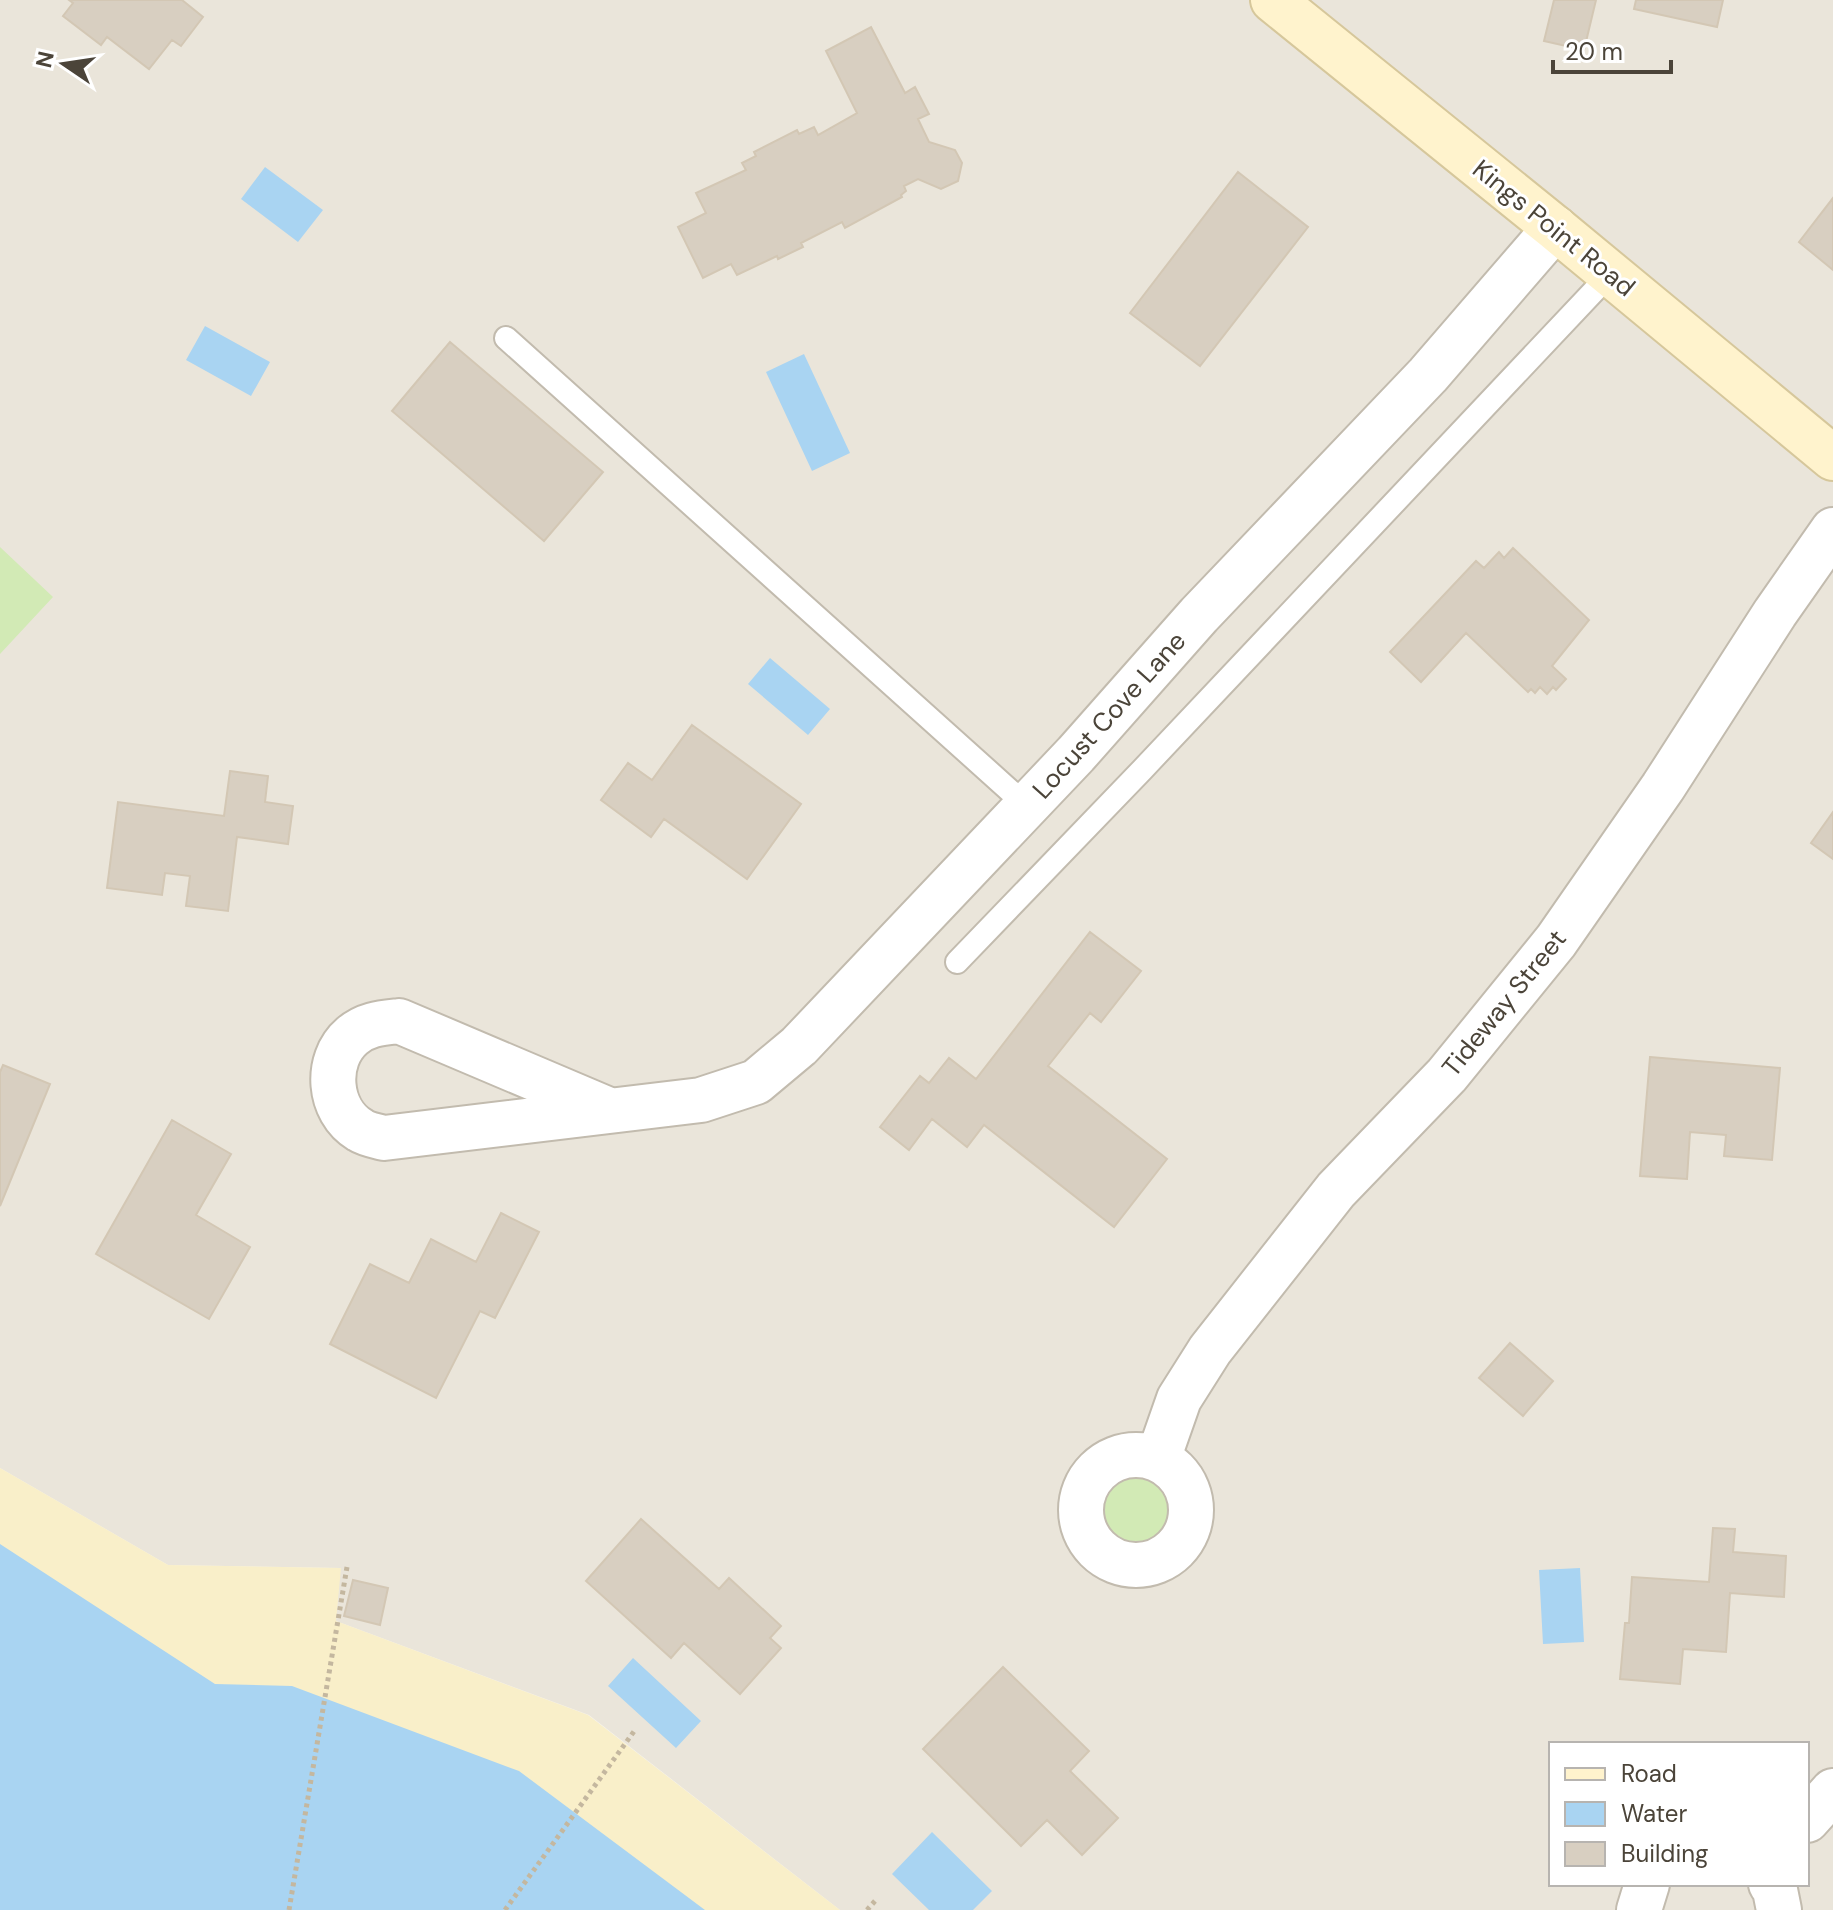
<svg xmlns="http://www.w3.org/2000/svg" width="1833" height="1910" font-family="'DM Sans',sans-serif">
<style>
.residential{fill:#eae5da;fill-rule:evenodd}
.green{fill:#d2eab5}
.sand{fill:#f9efc9}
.water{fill:#a9d4f2}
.building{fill:#d8cfc1;stroke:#d3c7b4;stroke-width:2}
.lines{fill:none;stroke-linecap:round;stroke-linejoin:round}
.service-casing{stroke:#c2bbae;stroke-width:26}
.minor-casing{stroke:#c2bbae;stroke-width:48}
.secondary-casing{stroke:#d6c79b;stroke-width:48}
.path{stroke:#c4b79f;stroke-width:5;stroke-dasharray:4 4;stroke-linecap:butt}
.service{stroke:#fff;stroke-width:22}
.minor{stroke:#fff;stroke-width:44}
.secondary{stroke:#fff3cd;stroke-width:44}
.labels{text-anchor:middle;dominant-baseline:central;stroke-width:6;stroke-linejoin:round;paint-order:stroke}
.street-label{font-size:26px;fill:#4b4439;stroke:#fff}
</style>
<rect width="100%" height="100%" fill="#f6f3ec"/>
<!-- residential -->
<path class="residential" d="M0 0H1833V1910H840L589 1715 336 1621 340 1568 168 1565 0 1468ZM1551 1744H1807V1884H1551Z"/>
<!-- green -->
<path class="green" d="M0 547 53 597 0 654Z
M1098 1511a37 37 0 1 1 74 0a37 37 0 1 1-74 0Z"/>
<!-- sand -->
<path class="sand" d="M0 1468 168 1565 341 1568 336 1621 588 1715 840 1910H404L0 1750Z"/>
<!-- water -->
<path class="water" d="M265 167 323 210 298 242 241 199Z
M205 326 270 362 251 396 186 360Z
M804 354 850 453 812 471 766 372Z
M770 658 830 709 808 735 748 684Z
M0 1544 215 1684 292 1686 519 1771 705 1910H0Z
M1580 1568 1584 1642 1543 1644 1539 1570Z
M633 1658 701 1721 676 1748 608 1686Z
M932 1832 992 1891 973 1910H929L892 1874Z"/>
<!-- building -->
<path class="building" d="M69 0H182L203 17 181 46 172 40 149 69 107 37 101 45 63 16 73 3Z
M1554 0H1596L1584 50 1544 41Z
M1636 0H1723L1717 27 1634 9Z
M871 27 905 93 915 87 929 114 918 119 929 142 955 150 962 163 958 181 941 189 918 179 904 186 906 191 901 195 902 197 845 228 842 222 801 243 803 247 778 259 777 256 737 275 731 264 703 278 678 227 706 213 696 193 746 170 742 163 756 156 754 152 797 130 799 134 814 127 818 135 857 113 826 51Z
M1238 172 1308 227 1200 366 1130 313Z
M1833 198V270L1799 242Z
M450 342 603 472 544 541 392 411Z
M1513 548 1589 620 1552 666 1566 679 1556 690 1553 687 1547 694 1540 687 1535 693 1531 689 1528 692 1466 633 1421 682 1390 652 1476 561 1484 568 1499 552 1504 558Z
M692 725 801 804 747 879 664 819 651 837 601 800 628 763 652 780Z
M230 771 268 776 265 802 293 806 288 844 237 837 228 911 186 906 190 876 165 873 162 895 107 888 118 802 224 816Z
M1833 812V859L1811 843Z
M1090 932 1141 971 1101 1022 1090 1013 1048 1066 1167 1159 1114 1227 984 1125 967 1147 932 1119 909 1150 880 1127 920 1076 929 1083 949 1058 976 1079Z
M1650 1057 1780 1068 1772 1160 1724 1156 1726 1135 1690 1132 1687 1179 1640 1176Z
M3 1065 50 1084 0 1206V1072Z
M172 1120 231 1154 196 1215 250 1247 209 1319 96 1254Z
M501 1213 539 1232 495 1318 480 1311 436 1398 330 1344 370 1264 409 1283 431 1239 476 1262Z
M1510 1343 1553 1381 1523 1416 1479 1378Z
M641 1519 719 1589 729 1578 781 1626 770 1638 781 1648 740 1694 684 1643 671 1658 586 1581Z
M1713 1528 1735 1529 1733 1552 1786 1556 1784 1597 1730 1593 1726 1652 1683 1649 1680 1684 1620 1679 1625 1623H1629L1632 1577 1709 1582Z
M353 1580 388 1588 380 1625 344 1616Z
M1003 1667 1089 1751 1070 1771 1118 1818 1082 1855 1047 1820 1021 1846 923 1749Z"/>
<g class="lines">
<defs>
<path id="service" d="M506 338 1027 806
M957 962 1142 770 1610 274"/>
<path id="minor" d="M609 1110 399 1021C381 1023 366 1024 352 1036 324 1060 328 1111 360 1130 366 1134 376 1136 384 1138L701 1100 756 1082 799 1046 1076 754 1199 615 1428 375 1555 228
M1081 1510a55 55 0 1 1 110 0a55 55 0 1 1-110 0Z
M1158 1459 1179 1399 1210 1350 1336 1190 1447 1075 1556 941 1663 787 1775 613 1833 530
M1807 1820 1833 1791
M1771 1884 1775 1890 1779 1910
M1639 1910 1647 1884"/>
<path id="secondary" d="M1273 0 1555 228 1833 458"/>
</defs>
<!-- service casing -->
<use href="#service" class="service-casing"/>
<!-- minor casing -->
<use href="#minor" class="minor-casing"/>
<!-- secondary casing -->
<use href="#secondary" class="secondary-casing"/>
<!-- path -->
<path class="path" d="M289 1910 347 1567
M505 1910 635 1730
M867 1910 875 1901"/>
<!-- service -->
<use href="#service" class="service"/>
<!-- minor -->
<use href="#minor" class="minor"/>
<!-- secondary -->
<use href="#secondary" class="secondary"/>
</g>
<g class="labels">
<!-- street labels -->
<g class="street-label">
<text transform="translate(1554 228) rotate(39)">Kings Point Road</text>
<text transform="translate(1109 715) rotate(-48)">Locust Cove Lane</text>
<text transform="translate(1504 1003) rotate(-51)">Tideway Street</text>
</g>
</g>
<!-- legend -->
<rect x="1549" y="1742" width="260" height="144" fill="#ffffff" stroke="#b7b4b0" stroke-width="2"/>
<rect x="1565" y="1768" width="40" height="12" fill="#fff3cd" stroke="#b7b4b0" stroke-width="2"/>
<text x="1621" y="1782" font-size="24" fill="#4b4439">Road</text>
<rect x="1565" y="1802" width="40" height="24" fill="#a9d4f2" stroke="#b7b4b0" stroke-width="2"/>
<text x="1621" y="1822" font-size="24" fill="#4b4439">Water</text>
<rect x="1565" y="1842" width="40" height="24" fill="#d8cfc1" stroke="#b7b4b0" stroke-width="2"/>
<text x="1621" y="1862" font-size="24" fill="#4b4439">Building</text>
<!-- north arrow -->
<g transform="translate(64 64) rotate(283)" stroke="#ffffff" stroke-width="6" paint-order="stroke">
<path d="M0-6L14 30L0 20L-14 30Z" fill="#4b4439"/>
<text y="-12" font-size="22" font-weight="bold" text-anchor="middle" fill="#4b4439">N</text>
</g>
<!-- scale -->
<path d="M1553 60v12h118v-12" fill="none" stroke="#4b4439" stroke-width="4"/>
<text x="1565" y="60" font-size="24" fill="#4b4439" stroke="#ffffff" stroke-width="6" paint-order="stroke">20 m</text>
</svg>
